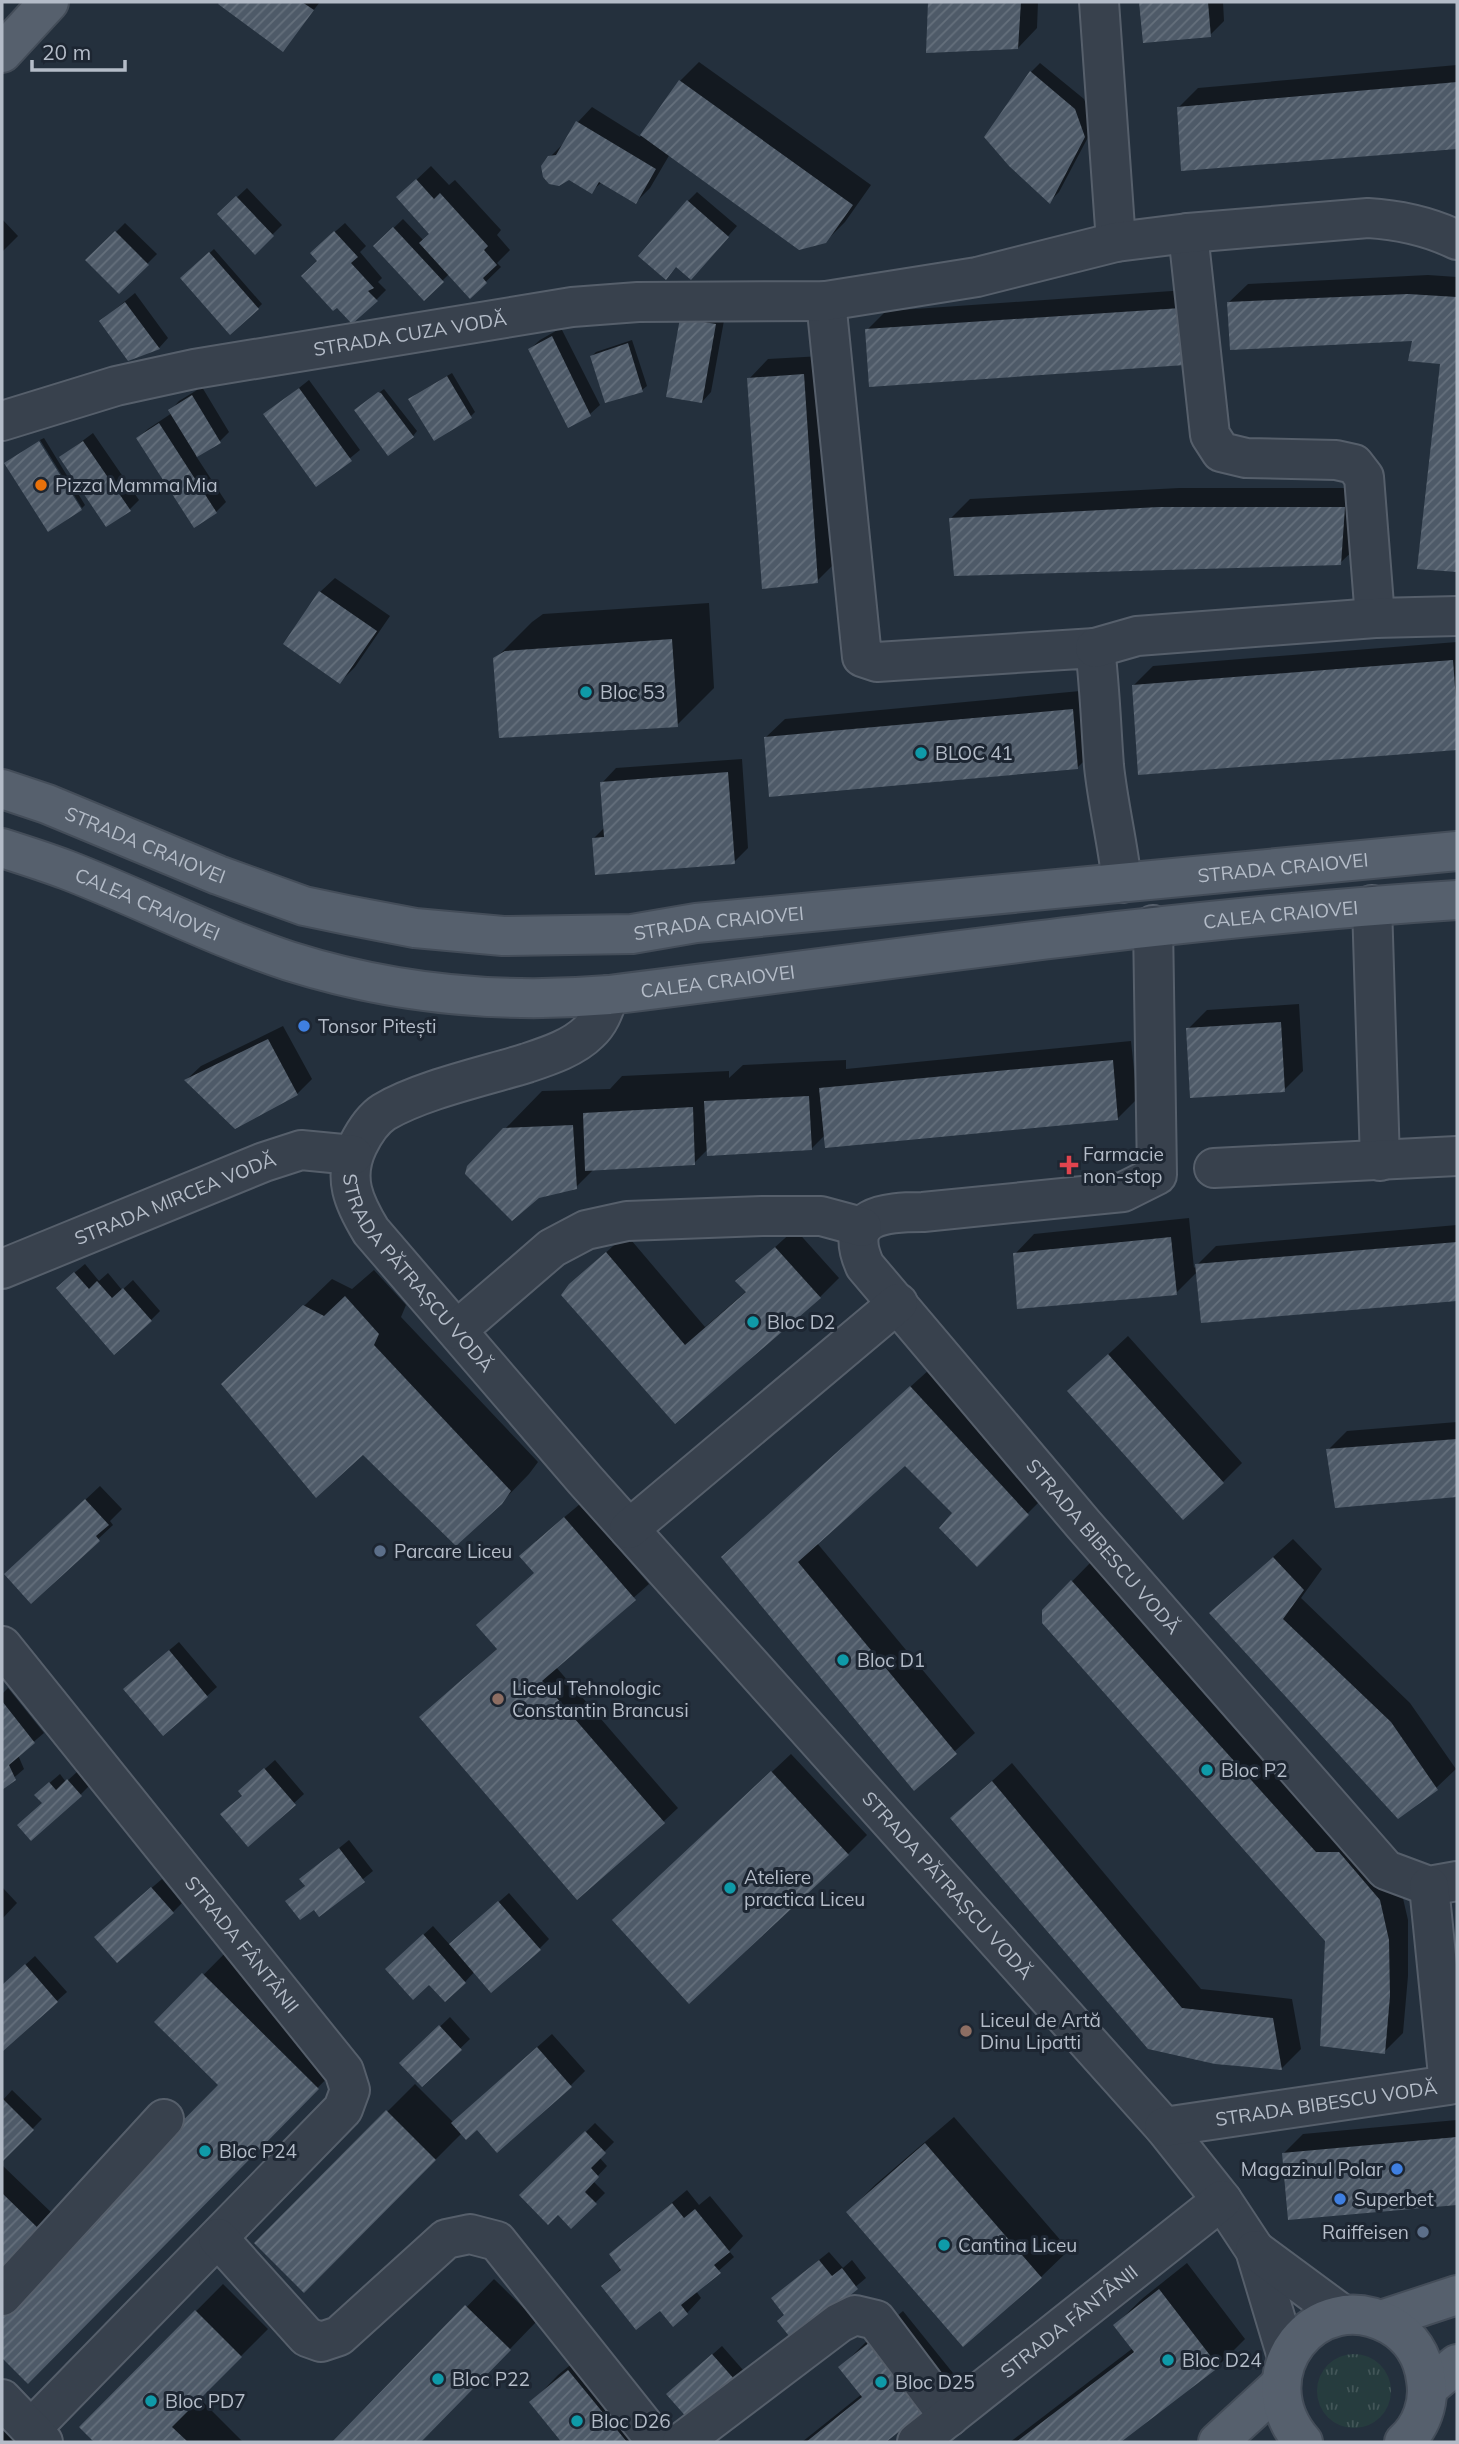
<svg xmlns="http://www.w3.org/2000/svg" width="1459" height="2444" font-family="Mulish,sans-serif">
<style>
.grass{fill:url(#grass-tufts)}
.shadow{fill:#0007}
.building{fill:url(#building-hatch)}
.lines{fill:none;stroke-linecap:round;stroke-linejoin:round}
.minor-casing{stroke:#565f6b;stroke-width:42}
.major-casing{stroke:#444d59;stroke-width:42}
.minor{stroke:#38414d;stroke-width:38}
.major{stroke:#56606d;stroke-width:38}
.food-dot{fill:#e8710a;stroke:#1d2632;stroke-width:2.5}
.culture-dot{fill:#0f9aa8;stroke:#1d2632;stroke-width:2.5}
.shop-dot{fill:#3f7fe0;stroke:#1d2632;stroke-width:2.5}
.health-dot{fill:#e0444e;stroke:#1d2632;stroke-width:2.5}
.service-dot{fill:#5c6f8a;stroke:#1d2632;stroke-width:2.5}
.education-dot{fill:#8d6e63;stroke:#1d2632;stroke-width:2.5}
.labels{text-anchor:middle;dominant-baseline:central;stroke-width:6;stroke-linejoin:round;paint-order:stroke}
.street-label{font-size:19px;fill:#b4bcc8;stroke:#1d2632}
.poi-label{font-size:19px;fill:#b4bcc8;stroke:#1d2632;text-anchor:start}
</style>
<defs>
<pattern id="grass-tufts" width="24" height="20" patternUnits="userSpaceOnUse" patternTransform="scale(1.75)"><rect width="24" height="20" fill="#263c3e"/><path d="M3 7l-1-3M5 7V3M7 7l1-3M15 17l-1-3M17 17v-4M19 17l1-3" fill="none" stroke="#435658"/></pattern>
<pattern id="building-hatch" width="6" height="6" patternUnits="userSpaceOnUse" patternTransform="scale(1.75)"><rect width="6" height="6" fill="#4e5a68"/><path d="M-1 1l2-2M0 6l6-6M5 7l2-2" fill="none" stroke="#65707c"/></pattern>
</defs>
<rect width="100%" height="100%" fill="#24303d"/>
<!-- grass -->
<path class="grass" d="M1317 2391a37 37 0 1 1 74 0a37 37 0 1 1-74 0Z"/>
<!-- shadow -->
<path class="shadow" d="M222 2H320L282 50 220 4Z
M930 2H1038L1037 28 1018 48 928 51Z
M1141 2H1223L1224 21 1210 35 1144 41Z
M699 62 871 185 845 222 825 242 670 154 650 188 636 202 602 182 591 192 549 158 565 142 578 122 592 107 640 137 680 81Z
M1040 63 1084 99 1094 126 1059 192 1050 201 1031 72Z
M1457 65V148L1183 169 1179 107 1198 88Z
M431 166 449 185 455 180 501 230 497 235 510 250 497 263 501 267 470 297 449 274 425 298 375 246 403 219 424 241 431 234 413 183Z
M247 188 282 225 255 252 219 214Z
M697 192 737 226 700 268 677 266 688 201Z
M2 219 18 236 2 252Z
M125 223 157 254 119 292 88 260Z
M345 223 366 246 360 252 382 278 378 282 386 290 376 300 321 244Z
M214 249 262 304 258 308 183 278Z
M1428 275 1457 277V571L1419 567 1442 363 1415 339 1228 303 1248 284Z
M1200 289 1204 344 867 330 886 311Z
M135 293 168 338 159 348 101 321Z
M725 315 711 392 702 402 681 319Z
M561 328 600 405 590 414 568 425 530 349 540 340Z
M632 340 647 386 642 390 606 401 592 356 596 352Z
M822 356 836 562 817 581 749 379 768 359Z
M452 373 475 412 471 416 415 395Z
M309 380 360 450 317 485 265 415Z
M202 387 229 432 220 441 196 456 226 502 216 512 195 526 138 438 148 429 172 413 170 411 179 401Z
M384 389 417 431 413 436 361 406Z
M93 433 139 500 129 510 61 457Z
M44 438 85 505 82 508 40 440Z
M1179 488H1363L1360 544 1340 563 951 518 970 499Z
M335 578 390 616 355 667 340 682 320 592Z
M709 603 714 688 677 725 495 659 532 622 543 614Z
M1457 642V748L1140 773 1133 686 1153 666Z
M1091 690 1097 748 1078 767 765 738 785 719Z
M742 759 748 848 734 862 594 838 605 827 602 783 616 768Z
M1299 1004 1303 1071 1284 1090 1188 1029 1207 1010Z
M283 1026 312 1079 297 1094 186 1080 201 1066Z
M1131 1041 1137 1099 1117 1119 825 1135 812 1148 708 1149 694 1163 594 1169 576 1187 505 1129 542 1091 610 1089 622 1076 729 1071V1078L743 1065 846 1060V1069Z
M1189 1218 1194 1268 1216 1246 1457 1225V1299L1202 1321 1198 1271 1176 1293 1015 1254 1034 1234Z
M795 1229 839 1278 820 1297 675 1421 570 1286 626 1234 705 1327 747 1291 738 1281Z
M85 1264 99 1281 108 1273 122 1290 133 1280 160 1311 151 1320 67 1279Z
M374 1270 406 1305 401 1317 538 1462 529 1474 501 1503 363 1453 251 1357 332 1279 352 1289Z
M1128 1336 1242 1463 1223 1482 1069 1391Z
M930 1369 1047 1494 977 1564 954 1513 905 1464 817 1543 975 1733 914 1788 743 1538Z
M1457 1422V1495L1336 1506 1328 1450 1347 1431Z
M100 1486 122 1509 110 1521 113 1525 31 1602 21 1560Z
M580 1504 649 1584 556 1667 678 1808 663 1822 421 1717 498 1648 536 1572V1541Z
M1293 1539 1322 1569 1301 1598 1410 1703 1456 1769 1436 1788 1211 1613Z
M1091 1562 1399 1881 1408 1920V1976L1403 2033 1384 2052 1326 1941 1043 1611Z
M179 1642 217 1687 207 1696 135 1679Z
M8 1688 44 1733 18 1755 24 1769 2 1788V1694Z
M791 1754 867 1835 848 1854 634 1901Z
M275 1760 304 1794 249 1844 250 1782Z
M1012 1763 1201 1989 1292 1999 1301 2049 1282 2068 1215 2062 972 1799Z
M78 1771 90 1785 80 1795 44 1803 46 1786 60 1774 66 1782Z
M349 1840 373 1871 320 1914 301 1879Z
M162 1879 182 1903 173 1912 106 1927Z
M2 1887 17 1903 2 1919Z
M509 1893 549 1939 539 1949 475 1971 465 1982 397 1959 433 1926 450 1945Z
M231 1947 345 2060 28 2381 2 2355V2306L220 2085 157 2022Z
M35 1956 67 1992 2 2050V1986Z
M450 2017 470 2039 423 2084 402 2063Z
M552 2034 585 2071 570 2086 462 2133 304 2291 256 2243 415 2084 453 2122Z
M12 2090 42 2119 3 2159 2 2101Z
M954 2117 1069 2250 1041 2277 963 2345 848 2212 876 2184Z
M1457 2120V2203L1290 2218 1284 2153 1303 2134Z
M595 2123 614 2142 599 2157 607 2166 593 2181 605 2193 571 2227 558 2213 522 2195Z
M2 2165 54 2215 2 2271Z
M687 2190 699 2205 710 2196 743 2236 729 2251 734 2257 696 2291 701 2298 687 2313 660 2308 603 2286 622 2268 611 2254Z
M829 2252 843 2268 852 2260 866 2278 793 2339 786 2314 783 2289Z
M1187 2263 1245 2339 1218 2366 1118 2442H1010L1133 2348 1115 2325 1143 2298Z
M494 2279 537 2321 420 2442H335Z
M223 2284 268 2329 199 2398 243 2442H97L81 2427Z
M903 2311 957 2378 929 2405 883 2442H802L862 2394 841 2367 868 2340Z
M596 2344 636 2442H564L531 2403 558 2375Z
M722 2346 743 2370 734 2379 678 2385Z
M2 2414 32 2442H2Z"/>
<!-- building -->
<path class="building" d="M220 2H302L314 10 283 52 218 4Z
M928 2H1021L1018 49 926 53Z
M1139 2H1208L1211 37 1143 43Z
M1030 71 1075 109 1085 137 1050 204 1009 166 984 137Z
M679 80 853 205 826 243 799 250 640 135Z
M1457 82V149L1181 171 1177 107Z
M576 121 656 169 636 204 599 182 592 194 569 180 559 186 549 184 543 177 541 166 548 156 556 155Z
M416 179 434 199 440 193 488 246 484 250 497 265 483 278 487 283 470 299 419 243 429 234 396 197Z
M236 196 274 236 255 255 217 214Z
M687 200 729 237 691 280 676 267 666 280 638 256Z
M393 227 444 282 424 301 373 246Z
M115 231 149 265 119 294 85 260Z
M334 231 358 257 351 263 374 288 368 291 378 301 352 324 337 308 333 311 301 276 317 261 310 253Z
M209 252 259 309 230 335 180 278Z
M1408 294 1457 297V572L1417 569 1440 364 1408 361 1412 341 1230 350 1227 302Z
M125 302 160 349 128 361 99 321Z
M1181 308 1185 365 869 387 865 329Z
M680 318 716 324 702 403 666 397Z
M552 336 591 416 568 428 528 349Z
M628 343 643 392 605 403 590 356Z
M804 374 818 583 762 589 747 378Z
M447 376 472 418 434 441 408 399Z
M299 388 352 461 316 487 263 414Z
M378 392 381 393 414 437 388 456 354 410Z
M192 395 221 443 197 457 168 410Z
M159 423 217 513 194 528 136 438Z
M39 441 82 510 48 532 4 463Z
M83 441 131 511 106 527 59 457Z
M1159 507H1345L1341 565 954 576 949 518Z
M319 591 377 631 340 684 283 644Z
M672 639 678 727 499 738 493 658 505 651Z
M1453 660 1457 713V750L1138 775 1132 685Z
M1073 709 1078 769 769 797 764 737Z
M728 772 735 864 595 875 592 838 604 837 600 782Z
M1281 1022 1285 1092 1190 1098 1186 1028Z
M268 1039 298 1095 235 1129 184 1080Z
M1113 1060 1118 1120 825 1148 819 1088Z
M809 1096 812 1150 707 1156 704 1101Z
M693 1107 695 1165 585 1171 583 1113Z
M573 1125 577 1189 539 1198 512 1221 465 1174 467 1166 503 1128Z
M1171 1237 1177 1295 1017 1309 1013 1253Z
M1457 1242V1301L1201 1323 1195 1264Z
M775 1247 821 1298 675 1424 561 1295 569 1284 606 1252 685 1345 746 1292 735 1281Z
M74 1272 89 1289 97 1281 112 1298 123 1288 152 1321 114 1355 56 1288Z
M345 1296 379 1334 374 1345 511 1491 502 1504 456 1546 363 1455 316 1498 221 1384 303 1305 324 1316Z
M1108 1354 1224 1483 1183 1520 1067 1391Z
M910 1386 1029 1515 977 1567 939 1528 952 1513 905 1466 798 1562 957 1754 914 1791 721 1557Z
M1457 1439V1497L1335 1508 1326 1449Z
M85 1499 109 1525 96 1536 100 1541 31 1604 4 1574Z
M564 1517 636 1600 542 1681 665 1823 577 1900 419 1717 497 1649 476 1625 534 1573 519 1556Z
M1273 1557 1304 1590 1283 1619 1391 1722 1438 1790 1398 1819 1209 1613Z
M1071 1580 1316 1852H1339L1380 1900 1389 1940 1390 1996 1385 2054 1320 2046 1325 1941 1042 1623V1610Z
M169 1650 208 1697 163 1736 123 1689Z
M2 1701 35 1743 9 1765 16 1780 2 1790Z
M264 1768 296 1805 248 1847 220 1814 242 1796 238 1791Z
M771 1771 849 1855 689 2004 612 1920Z
M67 1779 82 1796 31 1841 17 1825 42 1803 34 1795 49 1782 56 1790Z
M992 1781 1182 2008 1273 2018 1282 2070 1215 2064 1148 2049 950 1818Z
M339 1848 365 1882 319 1917 314 1910 300 1920 285 1901 305 1886 299 1879Z
M151 1887 174 1913 117 1963 94 1937Z
M498 1901 541 1950 491 1993 449 1944Z
M423 1934 466 1983 445 2002 429 1985 413 2000 385 1969Z
M25 1964 58 2002 2 2052V1985Z
M202 1973 319 2089 28 2384 2 2358V2304L218 2085 154 2022Z
M439 2025 462 2050 422 2087 399 2063Z
M537 2047 572 2087 497 2153 477 2130 466 2140 451 2123Z
M2 2098 34 2130 3 2161 2 2160Z
M386 2110 436 2160 304 2293 254 2243Z
M585 2131 606 2153 591 2168 599 2177 585 2192 597 2204 571 2229 558 2215 548 2225 519 2195Z
M1457 2137V2205L1288 2220 1282 2153Z
M925 2143 1042 2278 963 2347 846 2212Z
M2 2193 41 2231 2 2272Z
M672 2203 684 2218 695 2209 730 2252 714 2265 721 2273 681 2305 688 2314 673 2327 660 2311 636 2330 601 2286 621 2270 609 2254Z
M819 2260 832 2276 842 2268 858 2289 793 2341 777 2321 784 2315 771 2298Z
M1159 2289 1219 2367 1121 2442H1016L1134 2352 1113 2325Z
M465 2305 511 2350 421 2442H332Z
M195 2310 242 2357 172 2427 188 2442H94L79 2427Z
M875 2338 930 2407 886 2442H806L862 2397 838 2367Z
M712 2354 735 2380 689 2420 666 2394Z
M568 2370 627 2442H561L559 2439 529 2402Z"/>
<g class="lines">
<defs>
<g id="minor">
<path d="M1099 2 1116 242"/>
<path d="M1188 233 1210 435 1221 452 1246 458 1336 460 1354 464 1364 477 1375 618"/>
<path d="M826 301 862 657 877 662 1095 648C1100 688 1101 727 1104 766 1108 805 1118 844 1122 883"/>
<path id="s1" d="M2 421 116 386 194 369 572 307 638 302 826 301 977 277 1116 242 1188 233 1368 218C1401 220 1428 226 1457 240"/>
<path d="M1095 648 1137 636 1375 618 1457 616"/>
<path d="M1372 905 1380 1161"/>
<path id="s2" d="M1153 925 1157 1175 1123 1192 923 1212C884 1212 842 1215 865 1266L1084 1525 1386 1870 1429 1886 1457 1881"/>
<path id="s3" d="M609 995C604 1009 600 1022 589 1032 573 1048 548 1056 527 1063 485 1076 421 1090 384 1112 373 1119 364 1133 358 1145 342 1178 354 1203 371 1231L585 1480 1164 2127 1222 2200 1255 2250 1287 2357"/>
<path d="M1214 1168 1457 1156"/>
<path id="s4" d="M2 1269 264 1162 301 1150 353 1155"/>
<path d="M457 1330 552 1248 586 1230 627 1221 762 1216H821L862 1227"/>
<path d="M629 1529 898 1303"/>
<path id="s5" d="M2 1646 344 2071 350 2090 343 2109 31 2429"/>
<path id="s6" d="M1164 2127 1449 2085 1429 1886"/>
<path d="M218 2238 307 2337 321 2342 339 2336 446 2239 470 2234 497 2241 657 2442"/>
<path d="M1255 2250 1343 2315"/>
<path d="M2 2296 164 2119"/>
<path d="M2 2399 43 2442"/>
<path d="M682 2442 839 2323 855 2315 876 2320 949 2417"/>
<path id="s7" d="M917 2442 1222 2200"/>
</g>
<g id="major">
<path d="M2 53 49 2"/>
<path id="s8" d="M2 789 47 804 218 875 304 906 347 915 415 928 503 936 632 934 696 923 1457 851"/>
<path id="s9" d="M2 848C24 855 46 862 67 870 142 899 213 936 289 961 393 994 501 1004 609 995 892 960 1173 918 1457 900"/>
<path d="M1381 2320 1457 2295"/>
<path d="M1428 2388 1457 2364"/>
<path d="M1218 2442 1280 2385"/>
<path d="M1303 2442C1244 2374 1317 2284 1390 2325 1411 2337 1423 2356 1426 2380 1430 2403 1421 2427 1404 2442"/>
</g>
</defs>
<!-- minor casing -->
<use href="#minor" class="minor-casing"/>
<!-- major casing -->
<use href="#major" class="major-casing"/>
<!-- minor -->
<use href="#minor" class="minor"/>
<!-- major -->
<use href="#major" class="major"/>
</g>
<!-- markers -->
<circle class="food-dot" cx="41" cy="485" r="7"/>
<g class="culture-dot">
<circle cx="586" cy="692" r="7"/>
<circle cx="921" cy="753" r="7"/>
<circle cx="753" cy="1322" r="7"/>
<circle cx="843" cy="1660" r="7"/>
<circle cx="1207" cy="1770" r="7"/>
<circle cx="730" cy="1888" r="7"/>
<circle cx="205" cy="2151" r="7"/>
<circle cx="944" cy="2245" r="7"/>
<circle cx="1168" cy="2360" r="7"/>
<circle cx="438" cy="2379" r="7"/>
<circle cx="881" cy="2382" r="7"/>
<circle cx="151" cy="2401" r="7"/>
<circle cx="577" cy="2421" r="7"/>
</g>
<g class="shop-dot">
<circle cx="304" cy="1026" r="7"/>
<circle cx="1397" cy="2169" r="7"/>
<circle cx="1340" cy="2199" r="7"/>
</g>
<path class="health-dot" d="M1065.5 1154.5h7v7h7v7h-7v7h-7v-7h-7v-7h7z"/>
<g class="service-dot">
<circle cx="380" cy="1551" r="7"/>
<circle cx="1423" cy="2232" r="7"/>
</g>
<g class="education-dot">
<circle cx="498" cy="1699" r="7"/>
<circle cx="966" cy="2031" r="7"/>
</g>
<g class="labels">
<!-- street labels -->
<g class="street-label">
<text stroke="none"><textPath href="#s1" startOffset="418">STRADA CUZA VODĂ</textPath></text>
<text stroke="none"><textPath href="#s8" startOffset="154">STRADA CRAIOVEI</textPath></text>
<text stroke="none"><textPath href="#s8" startOffset="1309">STRADA CRAIOVEI</textPath></text>
<text stroke="none"><textPath href="#s9" startOffset="156">CALEA CRAIOVEI</textPath></text>
<text stroke="none"><textPath href="#s9" startOffset="1309">CALEA CRAIOVEI</textPath></text>
<text stroke="none"><textPath href="#s8" startOffset="742">STRADA CRAIOVEI</textPath></text>
<text stroke="none"><textPath href="#s9" startOffset="742">CALEA CRAIOVEI</textPath></text>
<text stroke="none"><textPath href="#s4" startOffset="187">STRADA MIRCEA VODĂ</textPath></text>
<text stroke="none"><textPath href="#s3" startOffset="458">STRADA PĂTRAȘCU VODĂ</textPath></text>
<text stroke="none"><textPath href="#s2" startOffset="962">STRADA BIBESCU VODĂ</textPath></text>
<text stroke="none"><textPath href="#s3" startOffset="1270">STRADA PĂTRAȘCU VODĂ</textPath></text>
<text stroke="none"><textPath href="#s5" startOffset="383">STRADA FÂNTÂNII</textPath></text>
<text stroke="none"><textPath href="#s6" startOffset="164">STRADA BIBESCU VODĂ</textPath></text>
<text stroke="none"><textPath href="#s7" startOffset="194">STRADA FÂNTÂNII</textPath></text>
</g>
<!-- poi labels -->
<g class="poi-label">
<text x="55" y="485">Pizza Mamma Mia</text>
<text x="600" y="692">Bloc 53</text>
<text x="935" y="753">BLOC 41</text>
<text x="318" y="1026">Tonsor Pitești</text>
<text x="1083" y="1154">Farmacie<tspan x="1083" dy="22">non-stop</tspan></text>
<text x="767" y="1322">Bloc D2</text>
<text x="394" y="1551">Parcare Liceu</text>
<text x="857" y="1660">Bloc D1</text>
<text x="512" y="1688">Liceul Tehnologic<tspan x="512" dy="22">Constantin Brancusi</tspan></text>
<text x="1221" y="1770">Bloc P2</text>
<text x="744" y="1877">Ateliere<tspan x="744" dy="22">practica Liceu</tspan></text>
<text x="980" y="2020">Liceul de Artă<tspan x="980" dy="22">Dinu Lipatti</tspan></text>
<text x="219" y="2151">Bloc P24</text>
<text x="1383" y="2169" text-anchor="end">Magazinul Polar</text>
<text x="1354" y="2199">Superbet</text>
<text x="1409" y="2232" text-anchor="end">Raiffeisen</text>
<text x="958" y="2245">Cantina Liceu</text>
<text x="1182" y="2360">Bloc D24</text>
<text x="452" y="2379">Bloc P22</text>
<text x="895" y="2382">Bloc D25</text>
<text x="165" y="2401">Bloc PD7</text>
<text x="591" y="2421">Bloc D26</text>
</g>
</g>
<!-- border -->
<rect width="1459" height="2444" fill="none" stroke="#b4bcc8" stroke-width="7"/>
<!-- scale -->
<path d="M32 60v10h93v-10" fill="none" stroke="#b4bcc8" stroke-width="3.5"/>
<text x="42" y="60" font-size="21" fill="#b4bcc8" stroke="#1d2632" stroke-width="5" paint-order="stroke">20 m</text>
</svg>
